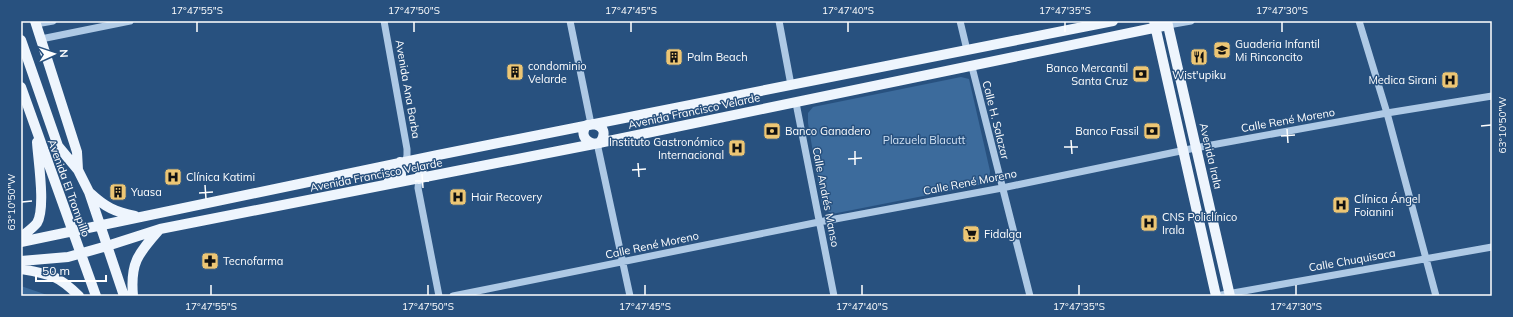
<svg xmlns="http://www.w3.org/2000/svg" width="1513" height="317" font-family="Mulish,sans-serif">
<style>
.green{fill:#3c6b9c}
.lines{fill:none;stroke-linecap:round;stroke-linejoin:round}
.minor{stroke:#aec9e5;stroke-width:7}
.major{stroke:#eef5fd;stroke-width:10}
.ticks{fill:none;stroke:#fff;stroke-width:1.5}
.labels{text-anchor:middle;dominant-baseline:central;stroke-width:3;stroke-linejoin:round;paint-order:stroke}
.poi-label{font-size:11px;fill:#fff;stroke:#28517f;text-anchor:start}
.street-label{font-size:11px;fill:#fff;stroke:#28517f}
.park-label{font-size:11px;fill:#d1e2f4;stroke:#28517f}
.neatline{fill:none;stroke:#fff;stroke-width:1.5}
.ticks-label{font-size:10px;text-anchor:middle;fill:#fff}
</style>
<rect width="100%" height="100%" fill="#28517f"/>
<!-- green -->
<path class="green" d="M961 77 969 79 990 171 989 181 984 184 832 214 825 209 822 205 808 123V113L813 107Z
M21 286 50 296H21Z"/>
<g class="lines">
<!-- minor -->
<path class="minor" d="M384 21 407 149V155L406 161
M570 21 591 124
M779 21 791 85
M960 21 967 50
M1359 21 1387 113 1436 296
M36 24 53 21
M1168 25 1191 21
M41 39 130 21
M972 67 1030 296
M796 103 834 296
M597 143 630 296
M419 179 418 188 439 296
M453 296 819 222 1002 188 1195 148 1387 113 1492 96
M1216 296 1492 247"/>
<!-- major -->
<path class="major" d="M35 21 77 152 78 170
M1154 21 1216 296
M1167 21 1230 296
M21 40 58 146 78 170 89 192 124 296
M21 87 96 296
M593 124C605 126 606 134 600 143
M587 125C580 133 584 141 594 144
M419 179C421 168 424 163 434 157
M389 180 397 178 401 175 400 162
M90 193C105 207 115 212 135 216
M21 237C26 233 33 228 37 223 46 208 38 160 37 142
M21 242 438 155 1113 21
M21 261 68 257 107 246 160 229 594 144 1168 25
M21 269C50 274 58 275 79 296
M133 296C130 262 138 254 160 229"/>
</g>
<!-- ticks -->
<path class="ticks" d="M197 22V32M414 22V32M631 22V32M848 22V32M1065 22V32M1282 22V32M1481 126 1491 125M1287 129 1288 143M1281 136 1295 135M1071 140 1072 154M1064 147H1078M855 151V165M848 159 862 158M638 163 639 177M632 170 646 169M422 174 423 188M415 181H429M205 185 206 199M199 193 213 192M22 202 32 201M211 285V295M428 285V295M645 285V295M862 285V295M1079 285V295M1296 285V295"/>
<!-- icons -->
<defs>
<symbol id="school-square" viewBox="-11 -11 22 22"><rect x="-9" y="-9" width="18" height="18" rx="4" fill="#edc674" stroke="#28517f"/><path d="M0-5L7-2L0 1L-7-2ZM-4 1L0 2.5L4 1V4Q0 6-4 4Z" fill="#111"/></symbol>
<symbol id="building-square" viewBox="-11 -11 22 22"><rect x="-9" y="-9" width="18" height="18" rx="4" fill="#edc674" stroke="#28517f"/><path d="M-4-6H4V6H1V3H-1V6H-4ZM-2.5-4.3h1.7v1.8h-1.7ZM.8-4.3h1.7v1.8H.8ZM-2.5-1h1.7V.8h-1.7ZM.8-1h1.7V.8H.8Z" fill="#111"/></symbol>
<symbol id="restaurant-square" viewBox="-11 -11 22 22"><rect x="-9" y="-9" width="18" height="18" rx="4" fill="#edc674" stroke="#28517f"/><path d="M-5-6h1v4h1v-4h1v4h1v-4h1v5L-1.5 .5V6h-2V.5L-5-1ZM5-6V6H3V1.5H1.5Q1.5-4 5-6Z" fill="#111"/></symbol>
<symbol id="bank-square" viewBox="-11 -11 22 22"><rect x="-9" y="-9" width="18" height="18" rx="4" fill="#edc674" stroke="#28517f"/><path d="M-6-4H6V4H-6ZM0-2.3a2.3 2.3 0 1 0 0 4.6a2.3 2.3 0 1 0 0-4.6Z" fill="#111"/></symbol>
<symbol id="hospital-square" viewBox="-11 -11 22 22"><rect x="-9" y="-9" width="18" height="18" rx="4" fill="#edc674" stroke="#28517f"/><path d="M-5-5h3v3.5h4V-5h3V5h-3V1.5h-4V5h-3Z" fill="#111"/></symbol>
<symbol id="supermarket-square" viewBox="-11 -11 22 22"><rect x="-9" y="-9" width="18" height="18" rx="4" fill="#edc674" stroke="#28517f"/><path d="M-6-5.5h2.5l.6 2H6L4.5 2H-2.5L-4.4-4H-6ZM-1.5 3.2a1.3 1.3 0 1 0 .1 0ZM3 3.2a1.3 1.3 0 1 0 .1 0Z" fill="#111"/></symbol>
<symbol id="pharmacy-square" viewBox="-11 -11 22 22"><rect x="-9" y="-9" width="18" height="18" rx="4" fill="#edc674" stroke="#28517f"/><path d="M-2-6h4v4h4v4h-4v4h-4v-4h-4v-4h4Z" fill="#111"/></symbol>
</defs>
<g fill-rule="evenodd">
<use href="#school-square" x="1212" y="40" width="20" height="20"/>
<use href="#building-square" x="664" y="47" width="20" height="20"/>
<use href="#restaurant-square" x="1189" y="47" width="20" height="20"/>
<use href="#building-square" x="505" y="62" width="20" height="20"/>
<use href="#bank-square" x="1131" y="64" width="20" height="20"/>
<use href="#hospital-square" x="1440" y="70" width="20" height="20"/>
<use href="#bank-square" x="762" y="121" width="20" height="20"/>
<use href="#bank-square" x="1142" y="121" width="20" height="20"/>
<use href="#hospital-square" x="727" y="138" width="20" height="20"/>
<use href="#hospital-square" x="163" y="167" width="20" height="20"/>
<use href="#building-square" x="108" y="182" width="20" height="20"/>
<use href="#hospital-square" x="448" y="187" width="20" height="20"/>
<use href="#hospital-square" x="1331" y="195" width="20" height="20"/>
<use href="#hospital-square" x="1139" y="213" width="20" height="20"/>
<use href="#supermarket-square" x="961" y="224" width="20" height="20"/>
<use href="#pharmacy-square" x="200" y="251" width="20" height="20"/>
</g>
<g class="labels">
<!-- poi labels -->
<g class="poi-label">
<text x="1235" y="44">Guaderia Infantil<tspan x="1235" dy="13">Mi Rinconcito</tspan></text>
<text x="687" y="57">Palm Beach</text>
<text x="528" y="66">condominio<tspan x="528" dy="13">Velarde</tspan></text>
<text x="1128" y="68" text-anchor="end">Banco Mercantil<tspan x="1128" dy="13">Santa Cruz</tspan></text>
<text x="1199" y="75" text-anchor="middle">Wist'upiku</text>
<text x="1437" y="80" text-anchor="end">Medica Sirani</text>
<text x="785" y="131">Banco Ganadero</text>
<text x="1139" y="131" text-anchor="end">Banco Fassil</text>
<text x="724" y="142" text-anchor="end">Instituto Gastronómico<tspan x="724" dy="13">Internacional</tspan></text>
<text x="186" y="177">Clínica Katimi</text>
<text x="131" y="192">Yuasa</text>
<text x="471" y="197">Hair Recovery</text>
<text x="1354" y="199">Clínica Ángel<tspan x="1354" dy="13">Foianini</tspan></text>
<text x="1162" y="217">CNS Policlínico<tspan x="1162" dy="13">Irala</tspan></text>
<text x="984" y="234">Fidalga</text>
<text x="223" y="261">Tecnofarma</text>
</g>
<!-- street labels -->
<g class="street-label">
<text transform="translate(408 89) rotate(80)">Avenida Ana Barba</text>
<text transform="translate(694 111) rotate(-12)">Avenida Francisco Velarde</text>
<text transform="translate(996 120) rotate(76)">Calle H. Salazar</text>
<text transform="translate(1288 120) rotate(-10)">Calle René Moreno</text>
<text transform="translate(1211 156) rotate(77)">Avenida Irala</text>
<text transform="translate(376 175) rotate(-11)">Avenida Francisco Velarde</text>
<text transform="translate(970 182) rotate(-11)">Calle René Moreno</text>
<text transform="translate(69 188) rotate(70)">Avenida El Trompillo</text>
<text transform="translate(826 197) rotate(79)">Calle Andrés Manso</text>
<text transform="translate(652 245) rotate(-12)">Calle René Moreno</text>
<text transform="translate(1352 260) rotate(-10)">Calle Chuquisaca</text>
</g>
<!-- park labels -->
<g class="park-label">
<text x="924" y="140">Plazuela Blacutt</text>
</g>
</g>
<!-- border -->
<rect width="1513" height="317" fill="none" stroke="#28517f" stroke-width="44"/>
<!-- north arrow -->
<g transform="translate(54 54) rotate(87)" stroke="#28517f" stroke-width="3" paint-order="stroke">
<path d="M0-3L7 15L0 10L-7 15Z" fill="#ffffff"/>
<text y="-6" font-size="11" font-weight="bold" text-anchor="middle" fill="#ffffff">N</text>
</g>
<!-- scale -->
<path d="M36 275v6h70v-6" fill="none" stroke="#ffffff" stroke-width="2"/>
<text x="42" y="275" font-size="12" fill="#ffffff" stroke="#28517f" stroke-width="3" paint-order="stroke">50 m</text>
<rect x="22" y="22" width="1469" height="273" class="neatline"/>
<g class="ticks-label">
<text x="197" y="14">17°47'55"S</text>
<text x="414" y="14">17°47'50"S</text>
<text x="631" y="14">17°47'45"S</text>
<text x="848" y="14">17°47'40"S</text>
<text x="1065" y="14">17°47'35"S</text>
<text x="1282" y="14">17°47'30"S</text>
<text transform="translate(1502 125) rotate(-90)" y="4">63°10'50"W</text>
<text transform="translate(11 202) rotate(-90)" y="4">63°10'50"W</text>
<text x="211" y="310">17°47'55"S</text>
<text x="428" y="310">17°47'50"S</text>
<text x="645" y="310">17°47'45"S</text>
<text x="862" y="310">17°47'40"S</text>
<text x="1079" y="310">17°47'35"S</text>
<text x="1296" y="310">17°47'30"S</text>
</g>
</svg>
